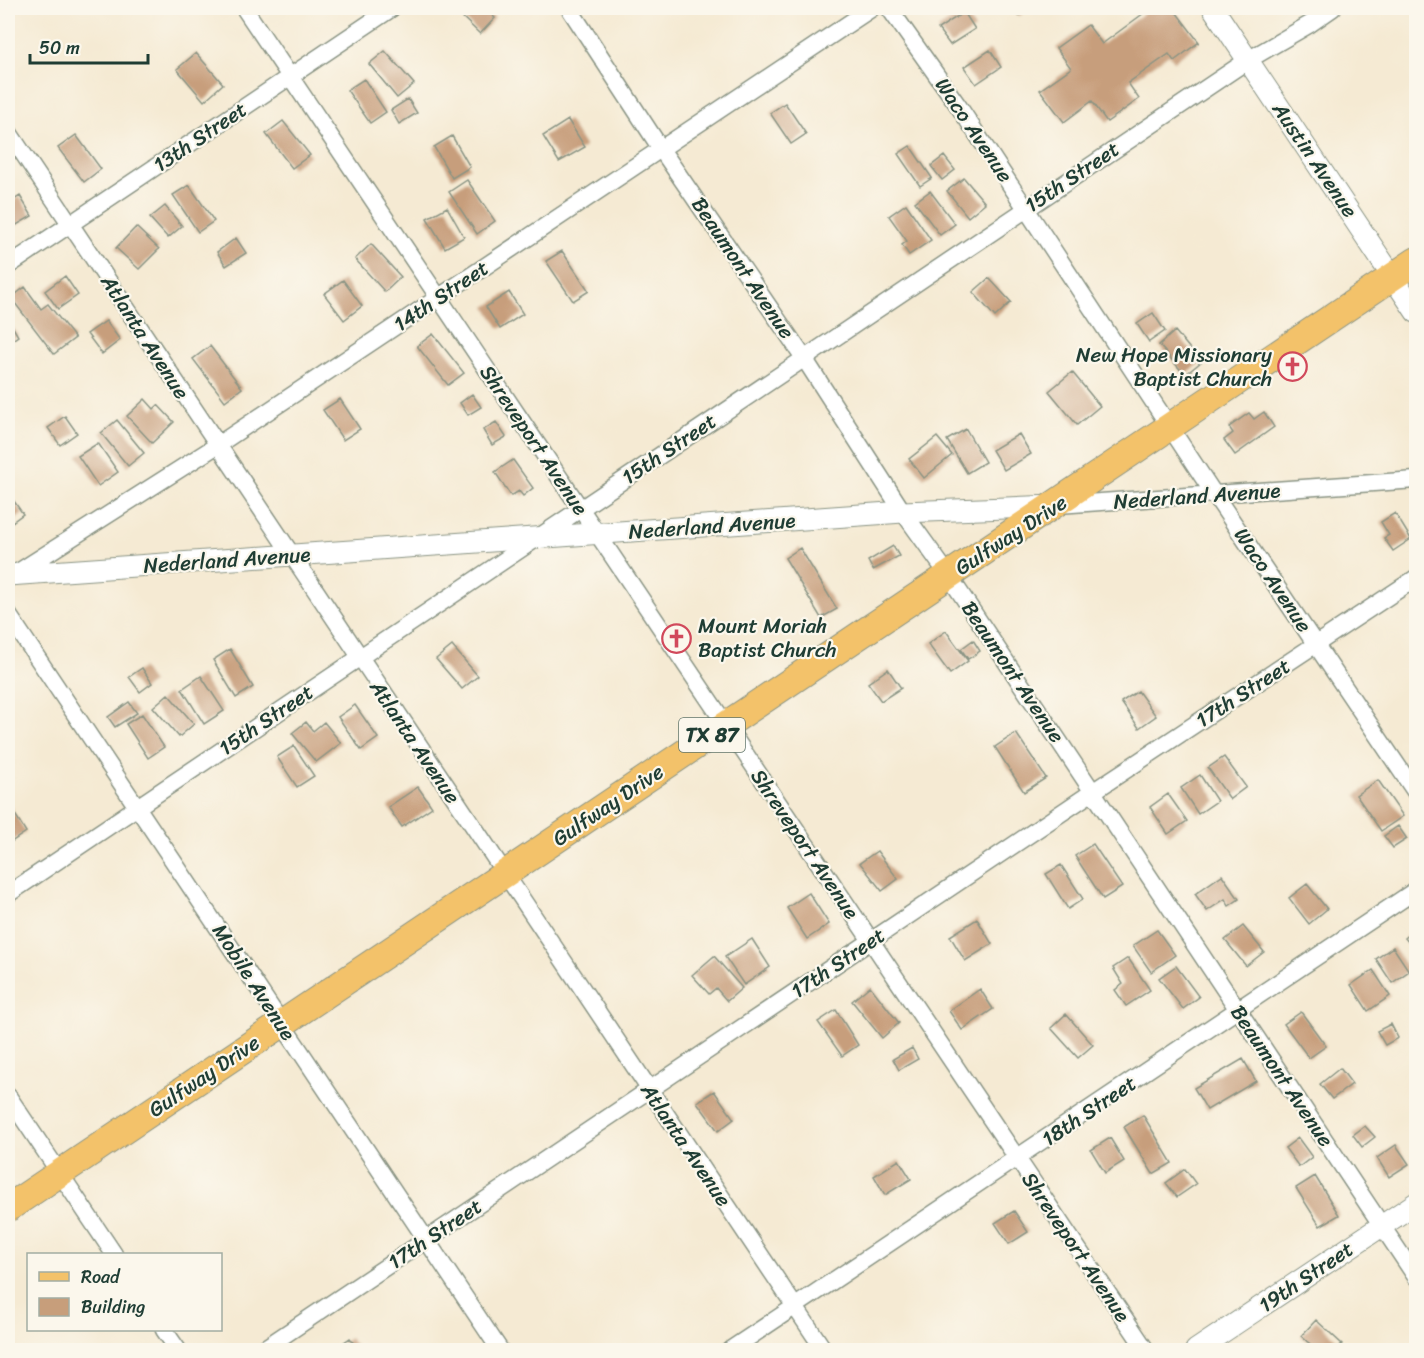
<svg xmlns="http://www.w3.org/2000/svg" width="1424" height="1358" font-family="Sriracha,sans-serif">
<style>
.building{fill:#c79e7b}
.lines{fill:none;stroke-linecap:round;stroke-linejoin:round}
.minor-casing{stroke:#8a9484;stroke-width:19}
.tertiary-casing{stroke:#8a9484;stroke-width:23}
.primary-casing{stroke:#8a9484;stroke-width:29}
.minor{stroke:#fff;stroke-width:16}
.tertiary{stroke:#fff;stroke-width:21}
.primary{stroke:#f3c26a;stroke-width:27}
.labels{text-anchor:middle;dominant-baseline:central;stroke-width:4.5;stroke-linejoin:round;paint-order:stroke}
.shield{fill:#fbf7ec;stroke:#61756b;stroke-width:1.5}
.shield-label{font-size:20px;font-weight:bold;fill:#1f3d34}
.street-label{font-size:21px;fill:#1f3d34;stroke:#fbf7ec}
.poi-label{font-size:21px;fill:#1f3d34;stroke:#fbf7ec;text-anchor:end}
</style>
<rect width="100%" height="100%" fill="#fbf7ec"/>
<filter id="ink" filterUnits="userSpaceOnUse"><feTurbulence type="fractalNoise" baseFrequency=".0167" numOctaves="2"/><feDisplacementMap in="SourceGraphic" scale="12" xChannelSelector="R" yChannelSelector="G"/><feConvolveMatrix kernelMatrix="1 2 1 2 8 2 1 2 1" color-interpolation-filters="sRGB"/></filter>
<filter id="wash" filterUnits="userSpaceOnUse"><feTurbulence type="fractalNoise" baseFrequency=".008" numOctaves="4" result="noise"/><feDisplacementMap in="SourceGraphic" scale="24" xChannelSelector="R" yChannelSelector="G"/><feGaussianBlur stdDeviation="1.35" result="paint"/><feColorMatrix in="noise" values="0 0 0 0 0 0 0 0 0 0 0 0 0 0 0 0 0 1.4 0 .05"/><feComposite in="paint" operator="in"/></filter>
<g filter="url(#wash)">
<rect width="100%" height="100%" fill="#f5ead3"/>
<g id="blocks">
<!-- building -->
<path class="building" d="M462 8H484L495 18 480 34 457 12Z
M1013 8H1024L1026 11 1019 16Z
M1143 8H1173L1199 42 1174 61 1169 54 1128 83 1139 99 1107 122 1092 101 1064 122 1040 90 1071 68 1056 48 1088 25 1102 44 1144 13Z
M964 12 975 29 950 45 938 29Z
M990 50 1001 67 976 84 964 67Z
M385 51 414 84 397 98 369 64Z
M196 53 223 84 204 101 177 69Z
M364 79 386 112 370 123 347 90Z
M408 99 417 113 399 124 391 110Z
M785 103 806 134 791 144 770 113Z
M568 120 585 147 559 162 543 136Z
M283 121 310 155 292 168 266 134Z
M76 135 101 169 84 182 58 148Z
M452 136 470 167 452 178 434 147Z
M910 146 932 178 920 186 898 154Z
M944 156 955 170 942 180 931 166Z
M964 178 985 203 968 217 947 191Z
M467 180 495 221 477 234 449 192Z
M189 185 214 221 198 232 173 195Z
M930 191 955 224 940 235 915 202Z
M20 196 32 216 8 230V204Z
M906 204 931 240 909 255 902 245 907 241 889 216Z
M165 206 182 226 168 238 150 218Z
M447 207 464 237 445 248 427 218Z
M136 227 159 249 139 269 116 248Z
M236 238 246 253 226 266 217 252Z
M371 244 401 277 385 292 355 259Z
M562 251 589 291 573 301 546 261Z
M65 276 78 295 58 309 45 291Z
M989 278 1011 302 995 317 973 292Z
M343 280 362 306 344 320 324 294Z
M25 287 41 309 48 304 75 338 54 354 11 298Z
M509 292 523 314 500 329 486 307Z
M1153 313 1165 331 1149 342 1137 324Z
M8 319 18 336 8 343Z
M106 321 120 340 102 354 87 334Z
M1175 331 1201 362 1185 375 1159 345Z
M433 334 464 373 448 385 417 346Z
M210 346 242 388 225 401 193 359Z
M1072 372 1100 406 1077 425 1049 391Z
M472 394 481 407 468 415 460 403Z
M145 399 154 409 158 405 174 422 152 443 127 416Z
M340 399 360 429 343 440 323 410Z
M1264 412 1274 427 1235 455 1224 440 1233 433 1229 427 1249 413 1254 419Z
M65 416 77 433 60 445 48 428Z
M117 420 144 453 128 466 101 433Z
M496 422 506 437 492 445 483 430Z
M966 429 985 462 967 473 947 440Z
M1019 434 1031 454 1004 470 992 450Z
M937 437 952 455 924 478 909 459Z
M98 443 118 472 98 486 78 456Z
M513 460 533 488 523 496 519 491 511 496 495 472Z
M11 497 23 514 8 525V499Z
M1395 513 1411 539 1393 551 1384 538 1389 535 1381 522Z
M893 546 899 556 873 570 868 561Z
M800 548 837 609 821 618 785 558Z
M946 631 968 661 950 674 928 644Z
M973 640 980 651 968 659 961 649Z
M452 646 478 676 462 689 436 659Z
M230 649 253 687 236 698 213 660Z
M142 668 152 683 140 692 129 677Z
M888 669 901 688 881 701 868 683Z
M201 676 224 711 204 724 182 689Z
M1138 691 1156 716 1139 728 1121 702Z
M168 694 194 724 179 737 153 707Z
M129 702 137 713 115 727 108 717Z
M355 705 378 738 361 750 338 717Z
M142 714 164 747 148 758 126 724Z
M306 722 313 731 324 722 341 743 316 762 292 733Z
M1016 733 1046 778 1024 792 995 747Z
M294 746 314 776 297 787 277 757Z
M1224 757 1246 787 1230 799 1208 768Z
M1200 775 1217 801 1198 814 1181 788Z
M1378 780 1403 816 1381 831 1356 795Z
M418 787 432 807 402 827 388 807Z
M1168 794 1187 821 1168 834 1150 807Z
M8 803 26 832 8 844Z
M1398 826 1407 839 1393 848 1384 836Z
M1093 844 1122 887 1103 899 1075 856Z
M877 851 898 879 882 891 860 863Z
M1061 865 1083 899 1068 909 1046 874Z
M1222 875 1239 899 1229 906 1225 899 1207 911 1195 894Z
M1307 884 1327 909 1309 924 1289 898Z
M809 893 829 924 807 939 787 908Z
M977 919 992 944 965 961 950 936Z
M1243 926 1264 952 1246 966 1225 940Z
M1416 928V951L1405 938Z
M1157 930 1175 955 1151 972 1133 946Z
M752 939 770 967 744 985 725 957Z
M1393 947 1409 971 1392 983 1376 959Z
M714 956 742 988 727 1001 716 988 709 994 692 975Z
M1128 958 1150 990 1126 1006 1115 990 1123 984 1113 968Z
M1176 966 1199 997 1183 1009 1159 978Z
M1373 970 1390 996 1368 1011 1351 985Z
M870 986 899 1023 882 1038 852 1001Z
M980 989 993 1009 962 1030 949 1011Z
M836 1010 858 1045 842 1056 818 1022Z
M1301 1012 1326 1046 1309 1058 1284 1024Z
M1066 1014 1093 1045 1078 1058 1051 1028Z
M1391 1024 1398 1038 1385 1045 1377 1031Z
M912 1048 918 1059 899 1070 893 1059Z
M1243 1059 1256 1081 1207 1110 1194 1088Z
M1340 1068 1352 1084 1332 1099 1320 1084Z
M714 1091 734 1119 718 1131 697 1102Z
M1143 1115 1172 1163 1153 1174 1124 1127Z
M1365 1126 1375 1137 1362 1147 1353 1135Z
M1110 1138 1124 1161 1105 1173 1091 1150Z
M1298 1138 1312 1157 1299 1167 1285 1148Z
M1396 1145 1409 1164 1389 1177 1377 1158Z
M899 1160 911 1179 885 1195 874 1176Z
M1185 1169 1196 1184 1177 1197 1166 1183Z
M1315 1176 1339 1215 1320 1226 1296 1188Z
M1014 1211 1028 1232 1009 1244 995 1223Z
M1316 1320 1342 1344 1335 1350H1317L1301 1336Z
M350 1338 358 1350H344L340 1345Z"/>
</g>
</g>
<g filter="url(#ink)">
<use href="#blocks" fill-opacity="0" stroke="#8a9484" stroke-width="1.5"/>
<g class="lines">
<defs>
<path id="minor" d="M244 8 1146 1350
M569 8 661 149 804 358 903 512 949 576 1416 1277
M889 8 957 104 1214 494 1416 793
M8 131 824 1350
M8 266 392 8
M1058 505 1416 480
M15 574 216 446 872 8
M8 614 500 1350
M8 894 1248 60 1310 24 1333 8
M8 1096 114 1254
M164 1330 178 1350
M262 1350 1094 791 1416 578
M730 1350 1416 890"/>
<path id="tertiary" d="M1213 8 1416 312
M8 575 903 512 1055 506
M1196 1350 1416 1203"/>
<path id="primary" d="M8 1208 1416 261"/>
</defs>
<!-- minor casing -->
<use href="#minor" class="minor-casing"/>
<!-- tertiary casing -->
<use href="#tertiary" class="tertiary-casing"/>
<!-- primary casing -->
<use href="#primary" class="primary-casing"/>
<!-- minor -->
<use href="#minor" class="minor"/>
<!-- tertiary -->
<use href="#tertiary" class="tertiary"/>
<!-- primary -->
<use href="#primary" class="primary"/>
</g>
</g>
<!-- icons -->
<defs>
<symbol id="church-ring" viewBox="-11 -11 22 22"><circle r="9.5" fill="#fbf7ec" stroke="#d1495b" stroke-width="1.5"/><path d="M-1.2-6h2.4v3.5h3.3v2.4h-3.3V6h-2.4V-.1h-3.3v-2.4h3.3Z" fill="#d1495b"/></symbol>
</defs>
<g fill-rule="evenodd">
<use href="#church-ring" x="1276" y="350" width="33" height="33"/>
<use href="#church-ring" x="660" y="622" width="33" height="33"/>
</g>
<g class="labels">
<!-- shield labels -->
<rect class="shield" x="679" y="718" width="66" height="34" rx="4.5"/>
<g class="shield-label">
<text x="712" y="735">TX 87</text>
</g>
<!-- street labels -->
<g class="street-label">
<text transform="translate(974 130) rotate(56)">Waco Avenue</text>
<text transform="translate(200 137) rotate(-34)">13th Street</text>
<text transform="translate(1315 160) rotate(56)">Austin Avenue</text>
<text transform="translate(1072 177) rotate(-34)">15th Street</text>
<text transform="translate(743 268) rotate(56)">Beaumont Avenue</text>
<text transform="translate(441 296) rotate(-34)">14th Street</text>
<text transform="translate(145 337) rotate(57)">Atlanta Avenue</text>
<text transform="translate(534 440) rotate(56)">Shreveport Avenue</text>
<text transform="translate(669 449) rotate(-34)">15th Street</text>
<text transform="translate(1197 496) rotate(-4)">Nederland Avenue</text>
<text transform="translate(712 526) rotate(-4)">Nederland Avenue</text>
<text transform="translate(1011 535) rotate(-33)">Gulfway Drive</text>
<text transform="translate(227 560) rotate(-4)">Nederland Avenue</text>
<text transform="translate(1273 580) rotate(56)">Waco Avenue</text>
<text transform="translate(1013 672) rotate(56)">Beaumont Avenue</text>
<text transform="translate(1243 693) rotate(-33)">17th Street</text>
<text transform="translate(266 720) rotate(-34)">15th Street</text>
<text transform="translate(415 742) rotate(56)">Atlanta Avenue</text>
<text transform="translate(608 805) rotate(-34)">Gulfway Drive</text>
<text transform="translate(805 844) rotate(56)">Shreveport Avenue</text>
<text transform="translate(838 963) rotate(-34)">17th Street</text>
<text transform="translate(254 982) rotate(57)">Mobile Avenue</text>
<text transform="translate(204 1076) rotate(-34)">Gulfway Drive</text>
<text transform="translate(1282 1076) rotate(56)">Beaumont Avenue</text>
<text transform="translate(1089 1111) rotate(-34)">18th Street</text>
<text transform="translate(686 1145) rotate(56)">Atlanta Avenue</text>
<text transform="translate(435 1234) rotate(-34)">17th Street</text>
<text transform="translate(1076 1247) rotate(56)">Shreveport Avenue</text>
<text transform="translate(1306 1277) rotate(-34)">19th Street</text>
</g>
<!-- poi labels -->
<g class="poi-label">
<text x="1272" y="355">New Hope Missionary<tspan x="1272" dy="24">Baptist Church</tspan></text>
<text x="698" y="626" text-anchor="start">Mount Moriah<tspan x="698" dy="24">Baptist Church</tspan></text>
</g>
</g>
<!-- margin -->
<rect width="1424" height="1358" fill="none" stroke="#fbf7ec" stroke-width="30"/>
<!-- legend -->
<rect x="27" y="1253" width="195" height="78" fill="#fbf7ec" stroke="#a3ada2" stroke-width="1.5"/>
<rect x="39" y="1272" width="30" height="9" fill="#f3c26a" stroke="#a3ada2" stroke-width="1.5"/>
<text x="81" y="1283" font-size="18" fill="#1f3d34">Road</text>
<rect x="39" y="1298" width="30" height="18" fill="#c79e7b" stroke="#a3ada2" stroke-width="1.5"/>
<text x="81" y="1313" font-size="18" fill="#1f3d34">Building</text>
<!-- scale -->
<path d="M30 54v9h118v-9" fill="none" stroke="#1f3d34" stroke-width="3"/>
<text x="39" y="54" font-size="18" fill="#1f3d34" stroke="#fbf7ec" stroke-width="4.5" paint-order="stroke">50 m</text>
</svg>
